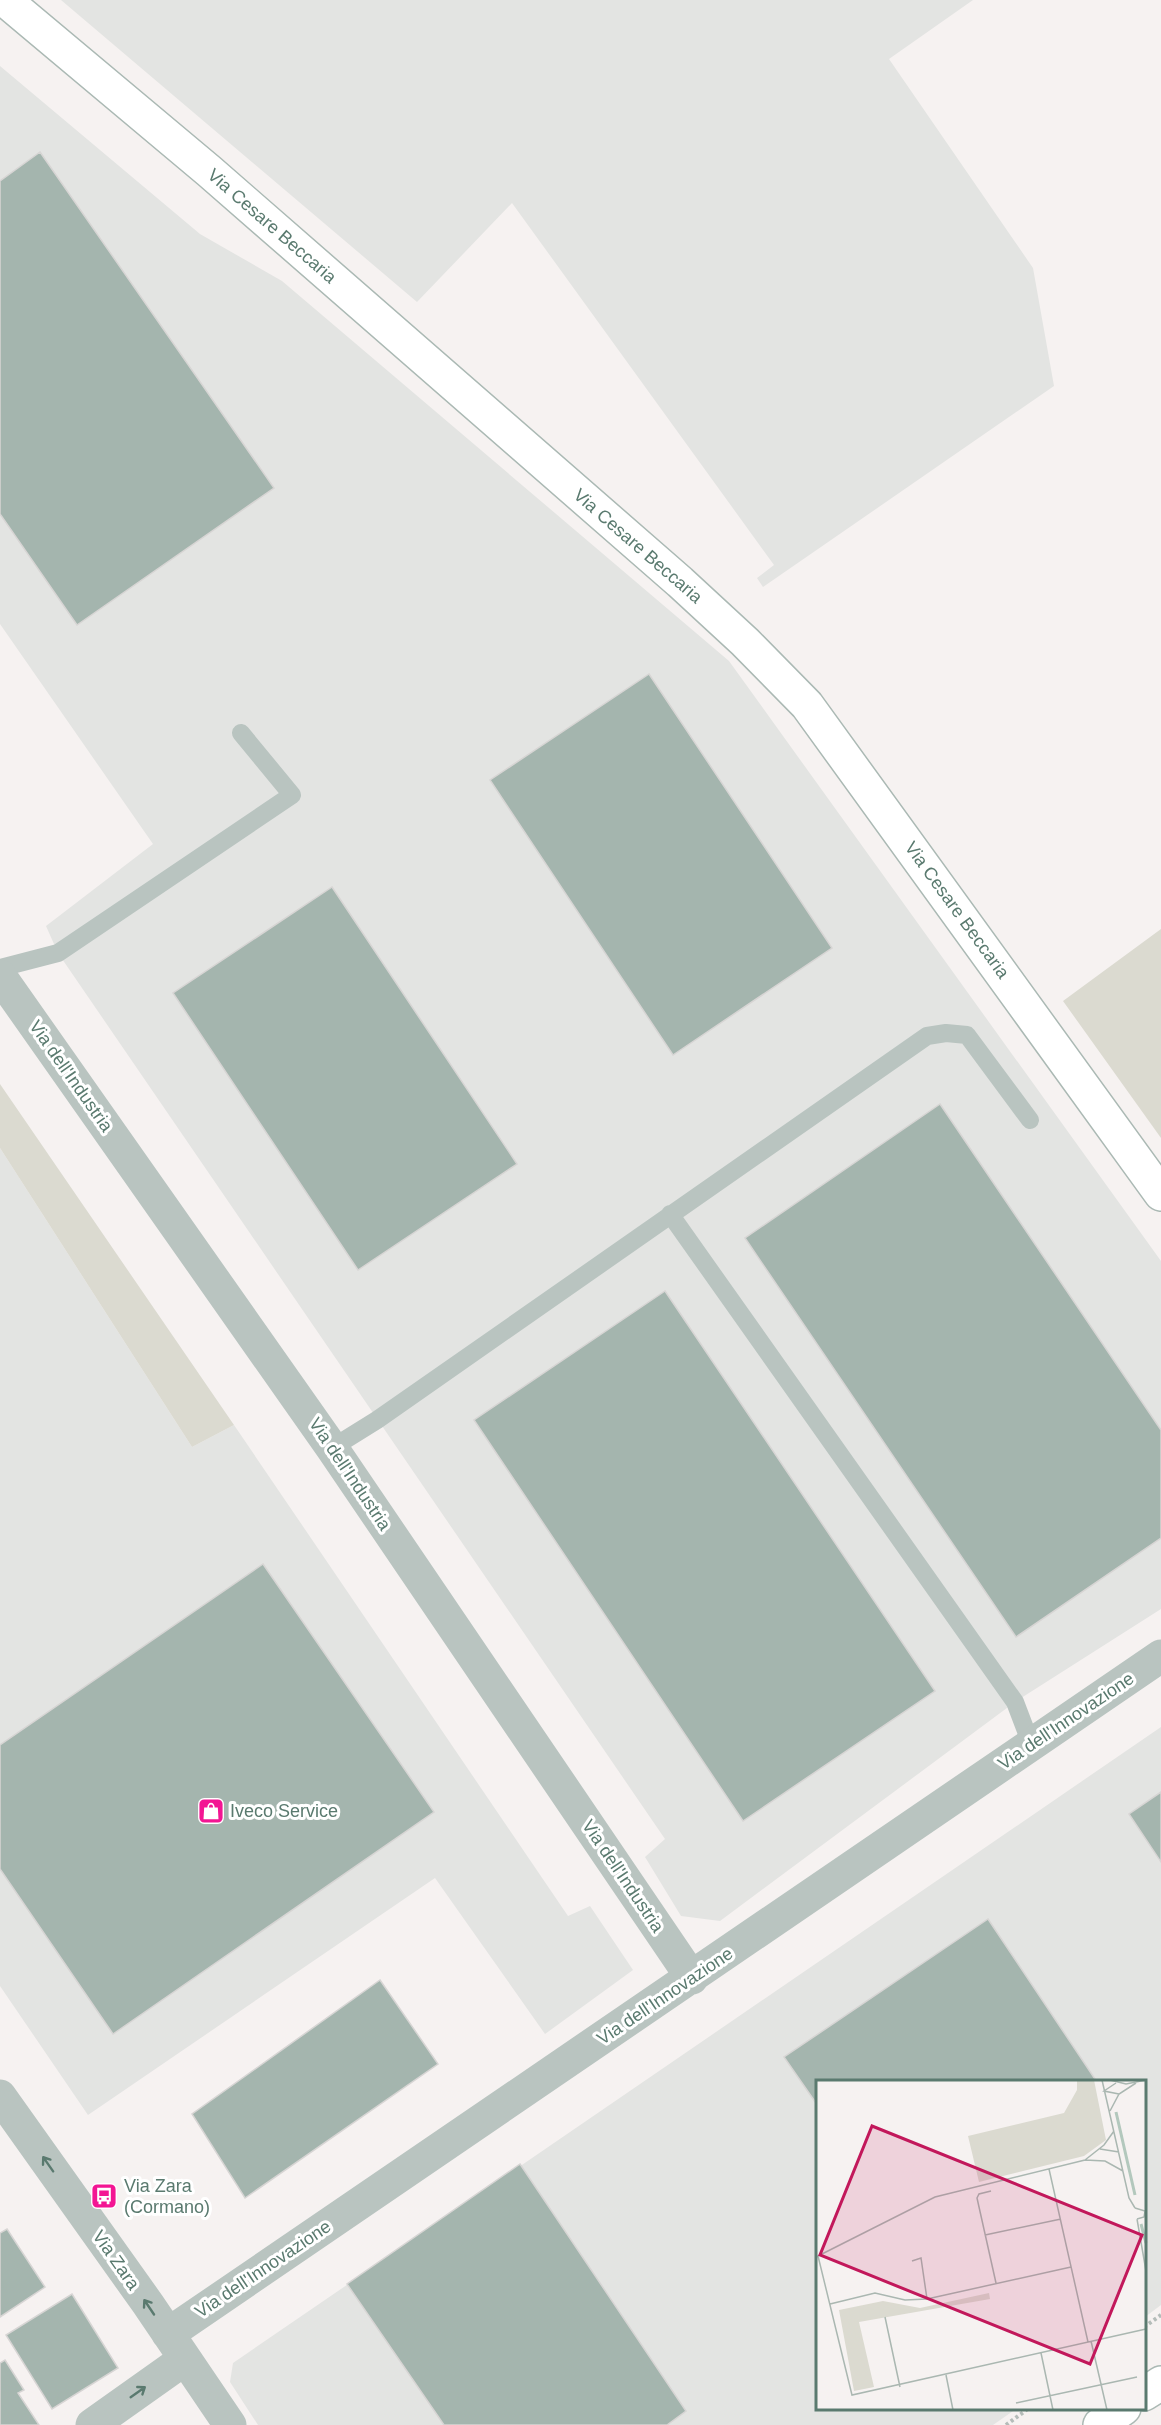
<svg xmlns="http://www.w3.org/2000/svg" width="1161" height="2425" font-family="Helvetica,sans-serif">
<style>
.built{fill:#e3e4e2}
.green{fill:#dbdad0}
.building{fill:#a4b5ae;stroke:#d7d5d4;stroke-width:1.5}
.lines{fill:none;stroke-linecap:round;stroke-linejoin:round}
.secondary-casing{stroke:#abb9b4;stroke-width:36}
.path{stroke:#b4bcb9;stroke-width:4;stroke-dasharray:3 3;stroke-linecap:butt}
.lane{stroke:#b9c4c0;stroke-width:18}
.street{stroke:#b9c4c0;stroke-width:33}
.secondary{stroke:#fff;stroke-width:33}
.oneway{stroke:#5a7a6f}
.labels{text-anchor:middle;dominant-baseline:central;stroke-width:6;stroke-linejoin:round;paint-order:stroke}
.street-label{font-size:18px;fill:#5a7a6f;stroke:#fff}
.poi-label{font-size:18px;fill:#5a7a6f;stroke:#fff;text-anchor:start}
.inset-river{fill:none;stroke:#b3c8bd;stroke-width:3}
.inset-road{fill:none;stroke:#aab7b1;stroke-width:1.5}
.view{fill:#c2185b;fill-opacity:0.15;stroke:#c2185b;stroke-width:3}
.inset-edge{fill:none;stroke:#5a7a6f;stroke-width:3}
</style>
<rect width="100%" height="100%" fill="#f6f2f1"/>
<!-- built -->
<path class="built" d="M61 0H973L889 59 1033 268 1054 386 763 587 757 578 774 565 512 203 417 302Z
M0 66 200 234 282 281 729 661 1161 1261V1609L1015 1702 720 1921 681 1916 645 1857 665 1839 58 953 46 926 153 844 0 624Z
M0 1148 192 1447 234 1425 568 1916 590 1906 633 1970 545 2034 435 1878 88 2115 0 1986Z
M1161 1727V2305L1145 2317 1144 2082H818V2408L1016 2409 993 2425H258L230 2382 233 2363Z"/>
<!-- green -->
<path class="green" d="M1161 929V1138L1063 1001Z
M0 1084 234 1425 192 1447 0 1148Z"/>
<!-- building -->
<path class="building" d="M40 152 274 488 77 625 0 514V181Z
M649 674 832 948 673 1055 490 780Z
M332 887 517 1164 358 1270 173 993Z
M940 1104 1161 1430V1538L1016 1637 745 1238Z
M665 1291 935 1691 743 1821 474 1420Z
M263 1564 434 1812 113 2034 0 1869V1745Z
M1161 1792V1862L1129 1814Z
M988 1919 1097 2082H818V2106L784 2057Z
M380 1980 438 2064 245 2198 192 2114Z
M520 2164 686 2411 667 2425H444L347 2284Z
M7 2229 45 2287 0 2317V2233Z
M72 2294 118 2368 52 2409 6 2335Z
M5 2360 24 2390 18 2393 39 2425H0V2363Z"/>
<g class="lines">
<defs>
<path id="secondary" d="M5 0 209 171 680 582 745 642 807 705 1161 1194
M1144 2394 1161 2383
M1100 2425 1124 2408"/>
</defs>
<!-- secondary casing -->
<use href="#secondary" class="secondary-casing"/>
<!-- path -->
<path class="path" d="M1144 2327 1161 2315
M1006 2425 1029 2408"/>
<!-- lane -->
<path class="lane" d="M0 968 58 953 292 795 241 733
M670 1214 1015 1702 1031 1744
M332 1448 377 1420 927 1036 946 1033 967 1035 1030 1120"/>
<!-- street -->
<path class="street" d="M0 976 332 1448 692 1978
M0 2096 148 2304 230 2425
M168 2334 1161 1656
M92 2425 185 2359"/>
<!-- secondary -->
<use href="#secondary" class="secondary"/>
</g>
<!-- one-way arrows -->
<defs><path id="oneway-shaft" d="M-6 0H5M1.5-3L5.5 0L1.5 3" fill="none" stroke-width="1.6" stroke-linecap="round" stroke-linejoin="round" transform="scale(1.5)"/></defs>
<g class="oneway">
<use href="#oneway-shaft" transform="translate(48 2164) rotate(-125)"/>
<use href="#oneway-shaft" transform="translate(149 2307) rotate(-124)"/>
<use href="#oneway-shaft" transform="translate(138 2392) rotate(-35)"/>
</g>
<!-- icons -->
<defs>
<symbol id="shop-square" viewBox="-11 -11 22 22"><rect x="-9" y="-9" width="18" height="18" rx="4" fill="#f31593" stroke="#fff"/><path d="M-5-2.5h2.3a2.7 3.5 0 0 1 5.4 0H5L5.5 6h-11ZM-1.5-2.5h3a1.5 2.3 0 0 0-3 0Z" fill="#fff"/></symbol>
<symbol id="bus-square" viewBox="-11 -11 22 22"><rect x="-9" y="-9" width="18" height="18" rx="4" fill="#f31593" stroke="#fff"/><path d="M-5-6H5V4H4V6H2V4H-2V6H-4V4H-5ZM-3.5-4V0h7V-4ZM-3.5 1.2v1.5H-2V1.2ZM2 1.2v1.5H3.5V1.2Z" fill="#fff"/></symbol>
</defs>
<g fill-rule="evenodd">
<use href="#shop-square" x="196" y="1796" width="30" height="30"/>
<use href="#bus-square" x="89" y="2181" width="30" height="30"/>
</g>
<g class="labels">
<!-- street labels -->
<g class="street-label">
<text transform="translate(272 226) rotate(41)">Via Cesare Beccaria</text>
<text transform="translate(638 546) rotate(41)">Via Cesare Beccaria</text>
<text transform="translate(957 910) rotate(54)">Via Cesare Beccaria</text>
<text transform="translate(71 1076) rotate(55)">Via dell'Industria</text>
<text transform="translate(350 1474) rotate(56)">Via dell'Industria</text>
<text transform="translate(1066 1721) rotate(-34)">Via dell'Innovazione</text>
<text transform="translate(623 1876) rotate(56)">Via dell'Industria</text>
<text transform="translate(665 1996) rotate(-34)">Via dell'Innovazione</text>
<text transform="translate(116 2260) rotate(55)">Via Zara</text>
<text transform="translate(263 2269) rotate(-34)">Via dell'Innovazione</text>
</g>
<!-- poi labels -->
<g class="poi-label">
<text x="230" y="1811">Iveco Service</text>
<text x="124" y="2186">Via Zara<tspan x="124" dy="21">(Cormano)</tspan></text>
</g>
</g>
<!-- overview -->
<g transform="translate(816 2080)">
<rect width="330" height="330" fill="#f6f2f1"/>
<path d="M261 0H278L290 60 268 76 163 102 152 56 248 33 261 10ZM173 213 174 219 43 242 58 307 38 311 23 230 67 221 104 228Z" fill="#dbdad0"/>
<path class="inset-river" d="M300 32 319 115M325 144 330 163"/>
<path class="inset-road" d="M286 0 313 118 319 128M294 0 310 4 330 0M300 3 288 11 303 14M294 31 303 14 320 3M284 69 303 72M269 80 288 65 298 51M233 89 272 262M175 111 163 114 161 118 180 203M319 128 329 131 328 137 321 139M321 139 330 191M169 155 245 139M2 176 36 315 330 249M0 177 119 117 269 80 289 81 307 91M96 181 105 178 111 219M14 224 59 213 89 220 111 219 255 187M69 237 84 307M275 261 291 330M225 273 237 330M130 295 137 330M200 323 321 297"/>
<path class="view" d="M56 46 326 155 274 284 4 175Z"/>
<rect width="330" height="330" class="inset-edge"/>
</g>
</svg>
